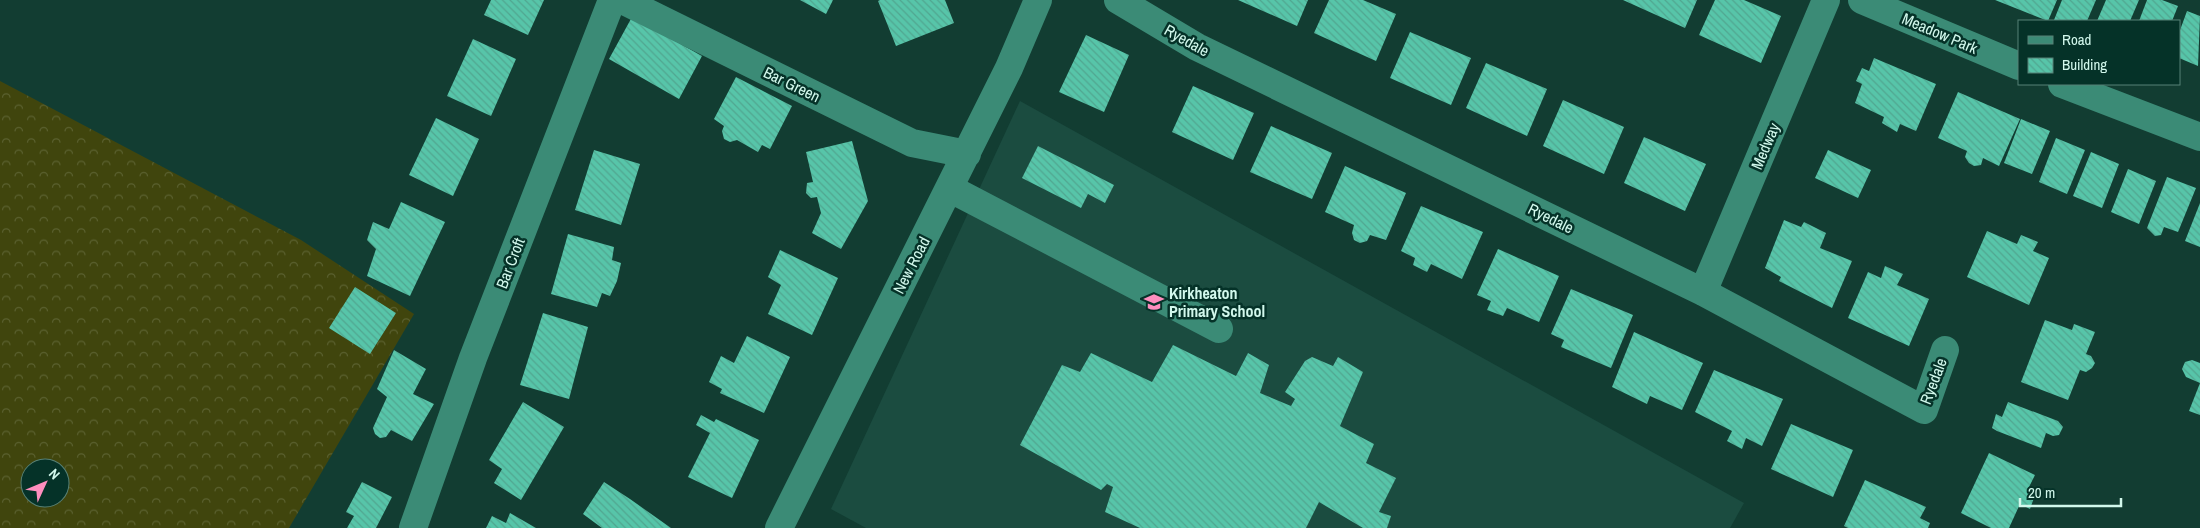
<svg xmlns="http://www.w3.org/2000/svg" width="2200" height="528" font-family="'Archivo Narrow',sans-serif">
<style>
.built{fill:#1b4c40}
.forest{fill:url(#forest-crowns);fill-rule:evenodd}
.building{fill:url(#building-back-hatch)}
.lines{fill:none;stroke-linecap:round;stroke-linejoin:round}
.minor{stroke:#3b8b76;stroke-width:28}
.labels{text-anchor:middle;dominant-baseline:central;stroke-width:5;stroke-linejoin:round;paint-order:stroke}
.street-label{font-size:16px;fill:#d2f8ec;stroke:#053228}
.poi-label{font-size:16px;font-weight:bold;fill:#d2f8ec;stroke:#053228;text-anchor:start}
</style>
<defs>
<pattern id="forest-crowns" width="20" height="18" patternUnits="userSpaceOnUse" patternTransform="scale(1.25)"><rect width="20" height="18" fill="#40450d"/><path d="M2 6a3 3 0 1 1 6 0M12 15a3 3 0 1 1 6 0" fill="none" stroke="#5b6130"/></pattern>
<pattern id="building-back-hatch" width="6" height="6" patternUnits="userSpaceOnUse" patternTransform="scale(1.25)"><rect width="6" height="6" fill="#57c5a9"/><path d="M-1 5l2 2M0 0l6 6M5-1l2 2" fill="none" stroke="#51a690"/></pattern>
</defs>
<rect width="100%" height="100%" fill="#123d32"/>
<!-- built -->
<path class="built" d="M1020 101 1744 503 1730 528H866L831 509Z"/>
<!-- forest -->
<path class="forest" d="M0 81 301 240 414 314 289 528H0ZM30 468H60V498H30Z"/>
<!-- building -->
<path class="building" d="M491 0H544L528 35 484 15Z
M800 0H833L826 14Z
M880 0H945L954 23 896 46 878 1Z
M1238 0H1308L1297 26Z
M1329 0H1363L1396 14 1376 61 1314 33Z
M1623 0H1697L1685 28Z
M1715 0H1744L1781 16 1761 63 1699 35Z
M1995 0H2057L2048 21Z
M2062 0H2096L2087 21H2058L2054 20Z
M2106 0H2139L2130 21H2097Z
M2147 0H2162L2178 6 2172 21H2139Z
M2187 11 2200 16 2198 66 2179 58V33Z
M632 17 702 56 679 99 609 59Z
M1410 32 1471 58 1451 105 1390 78Z
M1086 35 1129 55 1104 112 1059 92Z
M473 39 516 59 491 116 447 96Z
M1874 58 1936 84 1916 131 1900 124 1897 132 1882 123 1884 117 1855 103 1862 84 1856 81 1862 68 1869 71Z
M1486 63 1547 89 1527 136 1466 108Z
M736 77 792 106 770 149 762 145 758 152 737 140 730 142 724 139 722 131 724 126 714 119Z
M1193 86 1254 113 1233 160 1172 132Z
M1958 92 2020 119 1999 166 1983 158 1981 165 1974 166 1969 163 1965 157 1967 151 1938 138Z
M1563 100 1624 127 1604 174 1543 146Z
M436 118 479 139 453 196 409 175Z
M2021 119 2050 131 2032 174 2004 163Z
M1271 126 1332 153 1312 199 1250 172Z
M1644 137 1706 164 1685 211 1624 183Z
M2056 138 2085 150 2067 194 2039 182Z
M852 141 868 201 841 249 812 233 821 213 817 197 811 198 806 193 807 183 813 182 806 152Z
M1038 146 1114 185 1105 203 1088 194 1081 208 1022 178Z
M594 150 640 164 621 225 575 210Z
M1828 150 1871 170 1858 198 1815 178Z
M2091 152 2119 164 2102 208 2073 196Z
M1345 166 1406 193 1386 240 1370 235 1367 241 1360 243 1354 240 1352 233 1354 225 1325 212Z
M2128 169 2156 181 2139 224 2111 212Z
M2167 177 2196 188 2178 232 2164 227 2161 235 2155 236 2147 228Z
M401 202 445 222 410 296 367 276 376 249 367 240 373 222 389 229Z
M2200 203V247L2185 241Z
M1421 206 1483 232 1462 279 1431 264 1427 272 1413 265 1415 258 1401 251Z
M1784 220 1801 227 1804 222 1826 233 1820 248 1852 261 1832 308 1779 281 1781 277 1765 268Z
M1987 231 2017 244 2021 235 2038 242 2033 251 2049 258 2029 305 1967 277Z
M568 234 614 247 612 260 621 263 617 281 610 296 602 293 597 307 551 294Z
M1498 249 1559 276 1539 322 1507 308 1503 316 1487 310 1491 301 1477 295Z
M780 250 838 278 812 335 768 314 781 285 768 277Z
M1885 266 1903 274 1897 285 1929 299 1909 346 1848 318 1868 272 1881 278Z
M355 287 396 313 370 354 329 328Z
M1571 289 1633 315 1611 368 1561 347 1564 340 1551 334Z
M543 313 588 327 569 399 520 385Z
M2045 320 2072 330 2074 324 2095 332 2086 354 2091 356 2095 363 2092 368 2086 372 2080 370 2068 400 2021 382Z
M1634 332 1703 363 1682 410 1650 396 1647 404 1612 387Z
M747 336 790 357 764 413 720 393 722 389 709 382 721 356 734 363Z
M1173 345 1236 376 1248 353 1269 365 1260 393 1291 406 1295 399 1285 392 1305 361 1312 357 1333 366 1338 357 1363 372 1340 426 1374 444 1366 463 1396 478 1379 512 1391 516 1387 528H1363L1319 502 1306 528H1140L1105 512 1113 487 1107 484 1101 490 1020 445 1062 365 1080 372 1091 353 1152 382Z
M394 350 426 369 413 394 434 404 412 441 391 430 386 437 380 438 375 434 373 428 387 397 377 389Z
M2192 360 2200 363V383L2186 377 2182 369 2185 362Z
M1714 370 1783 399 1762 446 1746 438 1742 449 1727 441 1732 431 1695 412Z
M2200 383V415L2189 411Z
M523 402 564 427 521 500 494 483 502 469 489 460Z
M2008 402 2058 421 2063 427 2059 435 2053 436 2046 433 2041 448 1997 431 1992 428 1996 414 2002 417Z
M701 415 714 422 716 419 759 440 732 498 688 477 710 433 696 425Z
M1791 424 1853 450 1833 497 1771 469Z
M1989 453 2035 475 2027 491 2035 495 2030 509 2020 504 2009 528H1991L1961 513Z
M1865 480 1926 507 1920 518 1930 523 1928 528H1848L1844 526Z
M362 482 392 497 376 528H347L354 516 346 512Z
M604 482 630 499 671 528H602L583 514Z
M510 513 536 528H486L492 516 506 523Z"/>
<g class="lines">
<!-- minor -->
<path class="minor" d="M622 0 912 143 967 154
M1118 0 1197 47 1703 292 1924 410 1945 350
M1862 0 2019 66
M2062 84 2200 137
M949 188 1219 329
M1703 292 1826 0
M413 528 473 358 612 0
M779 528 1009 68 1038 0"/>
</g>
<!-- icons -->
<defs>
<symbol id="school-bare" viewBox="-9 -9 18 18"><path d="M0-5L7-2L0 1L-7-2ZM-4 1L0 2.5L4 1V4Q0 6-4 4Z" fill="#fe8ebe" stroke="#053228" stroke-width="2.5" paint-order="stroke"/></symbol>
</defs>
<g fill-rule="evenodd">
<use href="#school-bare" x="1140" y="288" width="28" height="28"/>
</g>
<g class="labels">
<!-- street labels -->
<g class="street-label">
<text transform="translate(1940 33) rotate(23)">Meadow Park</text>
<text transform="translate(1187 40) rotate(29)">Ryedale</text>
<text transform="translate(792 84) rotate(26)">Bar Green</text>
<text transform="translate(1765 146) rotate(-67)">Medway</text>
<text transform="translate(1551 218) rotate(26)">Ryedale</text>
<text transform="translate(510 263) rotate(-69)">Bar Croft</text>
<text transform="translate(911 265) rotate(-63)">New Road</text>
<text transform="translate(1933 381) rotate(-69)">Ryedale</text>
</g>
<!-- poi labels -->
<g class="poi-label">
<text x="1169" y="293">Kirkheaton<tspan x="1169" dy="18">Primary School</tspan></text>
</g>
</g>
<!-- legend -->
<rect x="2018" y="20" width="162" height="65" fill="#053228" stroke="#578176"/>
<rect x="2028" y="36" width="25" height="8" fill="#3b8b76" stroke="#578176"/>
<text x="2062" y="45" font-size="15" fill="#d2f8ec">Road</text>
<rect x="2028" y="58" width="25" height="15" fill="url(#building-back-hatch)" stroke="#578176"/>
<text x="2062" y="70" font-size="15" fill="#d2f8ec">Building</text>
<!-- north arrow -->
<g transform="translate(45 483) rotate(46)"><circle r="24" fill="#053228" stroke="#578176"/>
<path d="M0-4L9 19L0 12L-9 19Z" fill="#fe8ebe"/>
<text y="-8" font-size="14" font-weight="bold" text-anchor="middle" fill="#d2f8ec">N</text>
</g>
<!-- scale -->
<path d="M2020 498v8h101v-8" fill="none" stroke="#d2f8ec" stroke-width="2.5"/>
<text x="2028" y="498" font-size="15" fill="#d2f8ec" stroke="#053228" stroke-width="4" paint-order="stroke">20 m</text>
</svg>
